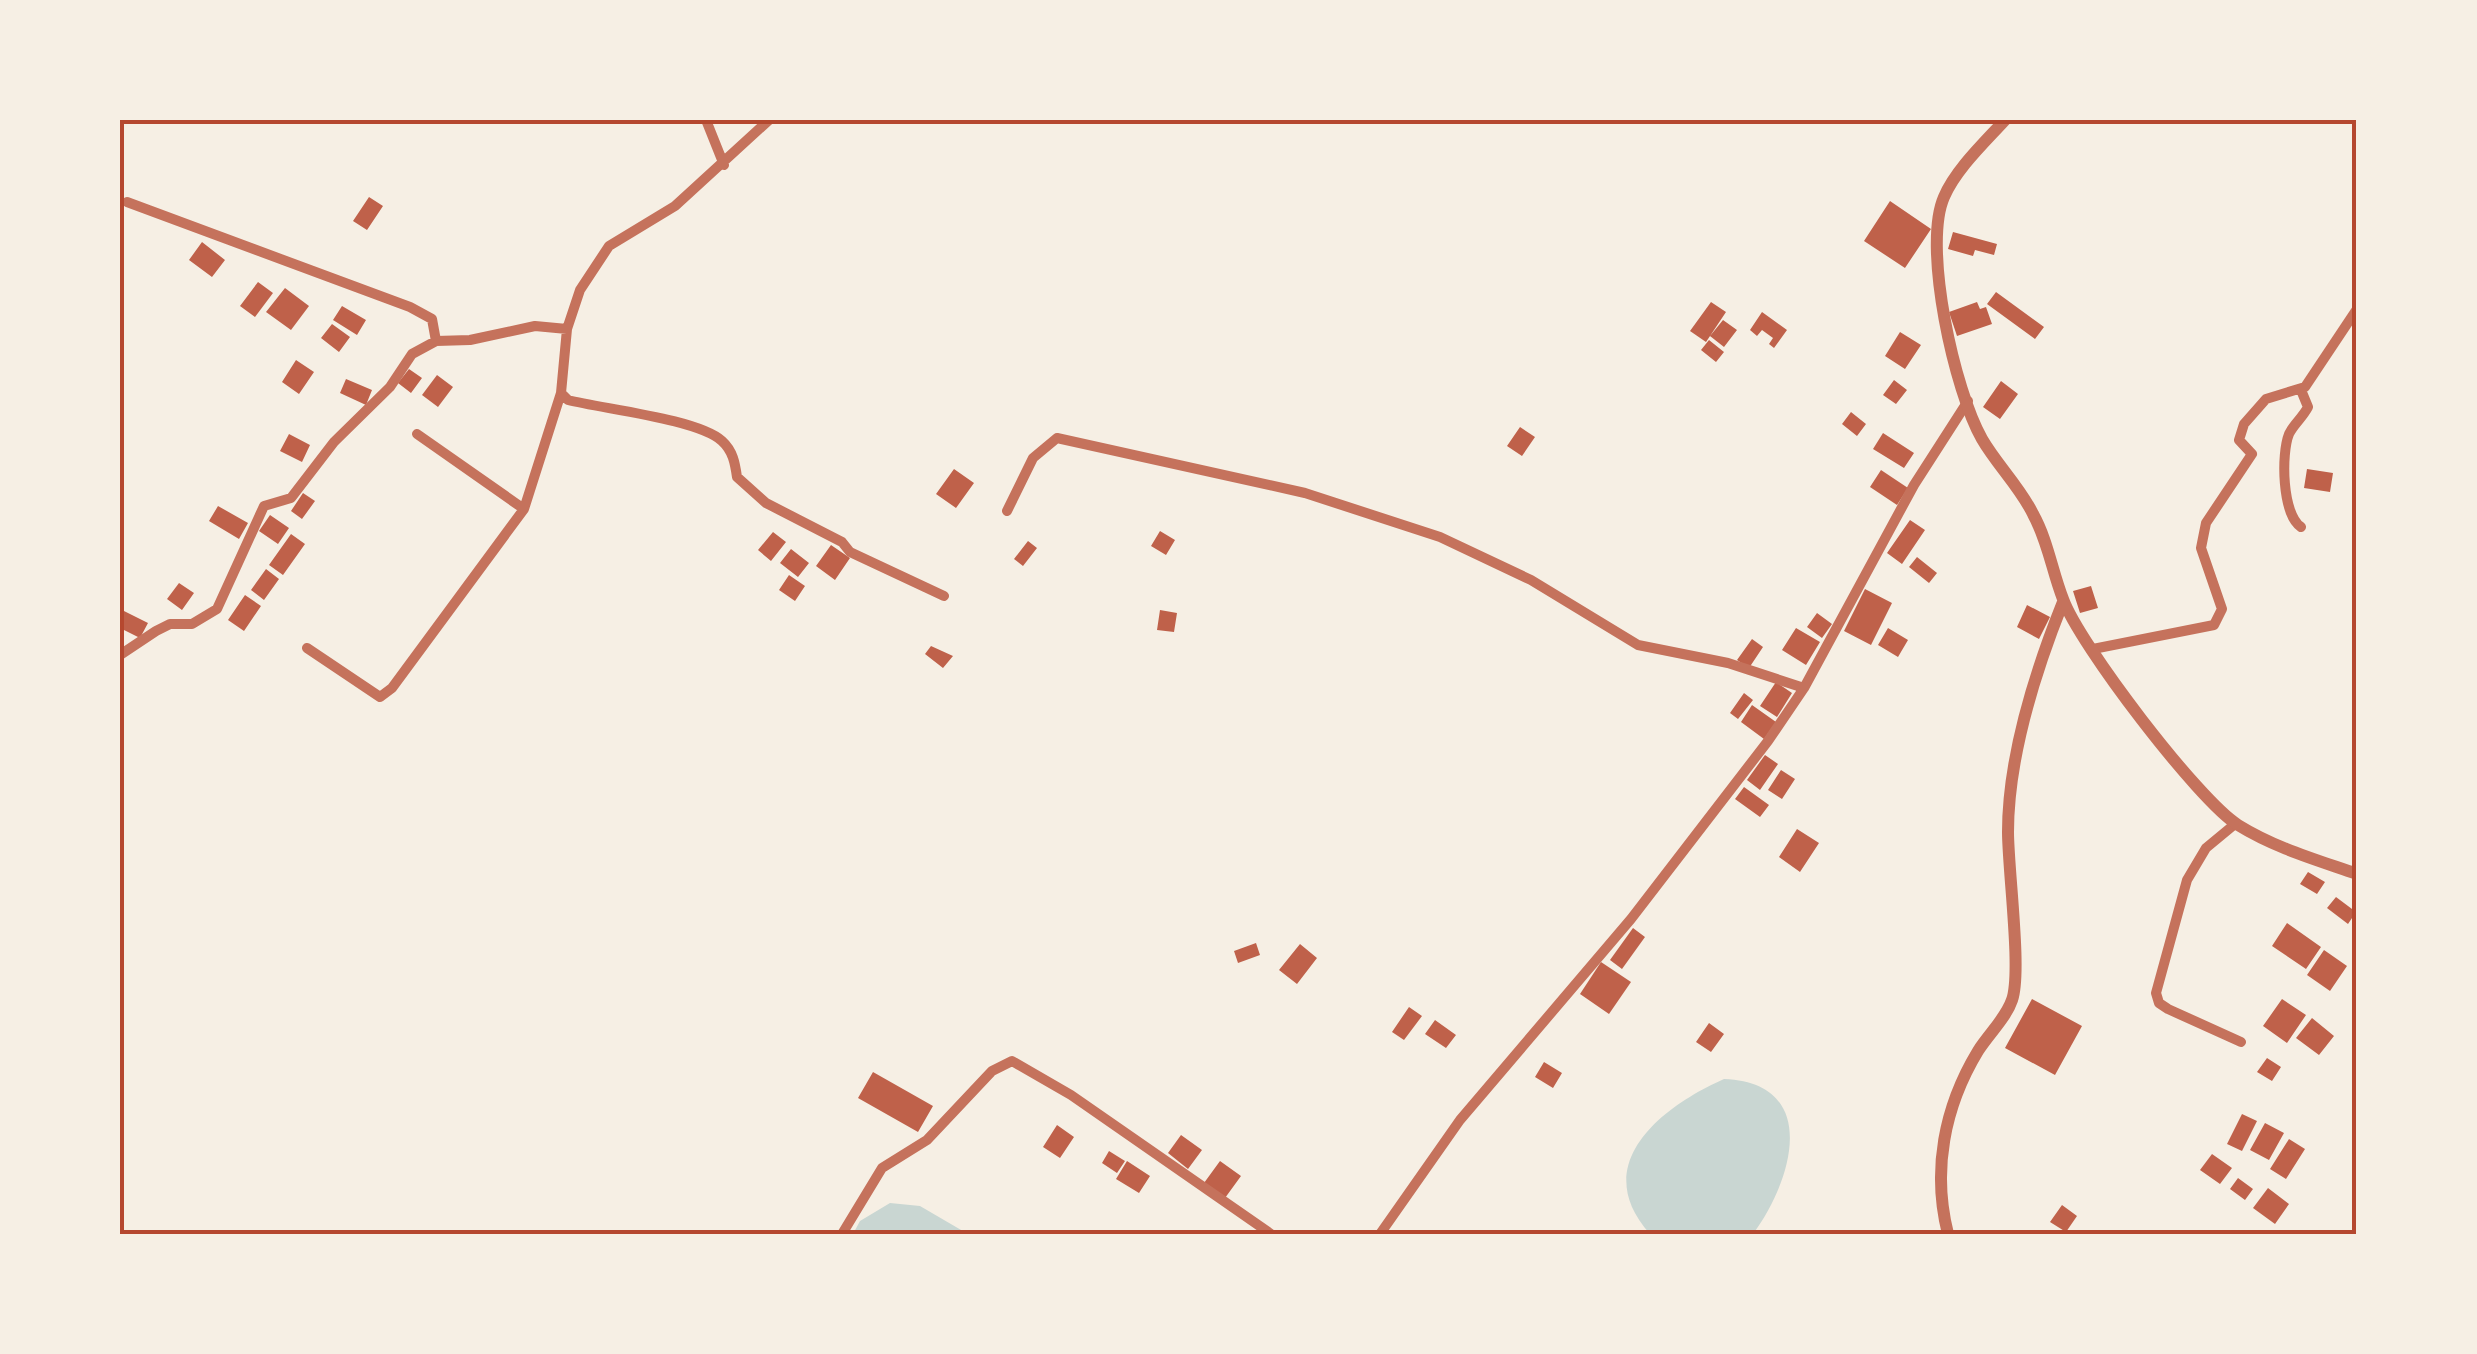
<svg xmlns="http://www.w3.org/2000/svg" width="2477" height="1354" font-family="'IBM Plex Sans',sans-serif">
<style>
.water{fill:#c9d6d2}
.building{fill:#bf614a}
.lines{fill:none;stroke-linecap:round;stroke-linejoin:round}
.minor{stroke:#c5725c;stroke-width:10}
.tertiary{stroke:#c5725c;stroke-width:12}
.neatline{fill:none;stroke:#b5482f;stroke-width:4}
</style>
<rect width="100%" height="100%" fill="#f6efe4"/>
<!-- water -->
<path class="water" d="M1724 1079C1821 1083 1793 1180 1753 1234H1650C1587 1164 1663 1106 1724 1079Z
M890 1203 920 1206 968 1234H853L860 1221Z"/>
<!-- building -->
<path class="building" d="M369 197 383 206 367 230 353 221Z
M1890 201 1931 229 1905 268 1864 241Z
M1953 232 1997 244 1994 255 1975 250 1973 256 1948 249Z
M202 242 225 260 212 277 189 260Z
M258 282 273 293 255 317 240 306Z
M285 288 309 306 291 330 266 312Z
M1996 292 2044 327 2035 339 1987 304Z
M1711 302 1726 312 1706 342 1690 331Z
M1977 302 1980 309 1986 307 1992 324 1957 336 1949 312Z
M342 306 366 320 357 335 333 320Z
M1762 312 1787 330 1774 348 1769 344 1773 338 1762 330 1757 336 1750 330Z
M1723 320 1737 330 1724 347 1710 336Z
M332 324 350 337 339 352 321 338Z
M1900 332 1921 345 1905 369 1885 356Z
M1709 340 1724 352 1716 362 1701 350Z
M296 360 314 372 299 394 282 382Z
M409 369 422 378 411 393 398 383Z
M437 375 453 387 438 407 422 395Z
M346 379 372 390 366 405 340 393Z
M1894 380 1907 390 1896 404 1883 395Z
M2001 381 2018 394 2000 419 1983 407Z
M1851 412 1866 424 1857 436 1842 424Z
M1520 427 1535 437 1522 456 1507 446Z
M1883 433 1914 453 1904 468 1873 449Z
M289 434 310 445 302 462 280 451Z
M954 469 974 483 956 508 936 494Z
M2307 469 2333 473 2330 492 2304 488Z
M1881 470 1908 488 1897 505 1870 487Z
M303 493 315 501 302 519 291 511Z
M218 506 248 523 239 539 209 521Z
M270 515 289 528 278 544 259 531Z
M1910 520 1925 530 1902 564 1887 553Z
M1160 531 1175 540 1166 555 1151 546Z
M773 532 786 542 771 561 758 550Z
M291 534 305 544 283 575 269 565Z
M1028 541 1037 548 1023 566 1014 559Z
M831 545 850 558 835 580 816 566Z
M791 549 809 563 798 577 780 563Z
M1917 557 1937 573 1929 583 1909 567Z
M266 569 279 579 264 600 251 590Z
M789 575 805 586 795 601 779 590Z
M179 583 194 593 182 610 167 599Z
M2091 586 2098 608 2080 613 2073 591Z
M1865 589 1892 603 1871 645 1844 631Z
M245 595 261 606 244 631 228 620Z
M2027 605 2050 617 2039 639 2017 627Z
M120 609 148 623 140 638 120 628Z
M1160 610 1177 613 1174 632 1157 630Z
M1817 613 1832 624 1822 638 1807 627Z
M1796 628 1820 642 1806 665 1782 650Z
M1888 628 1908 640 1898 657 1878 645Z
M1752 639 1763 647 1749 668 1737 660Z
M931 646 953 656 943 668 925 654Z
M1776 682 1792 693 1777 717 1760 706Z
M1744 693 1753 700 1738 719 1730 713Z
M1752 705 1776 722 1764 739 1741 722Z
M1765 755 1778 764 1760 790 1747 780Z
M1781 770 1795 779 1782 799 1768 790Z
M1744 787 1769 805 1760 817 1735 799Z
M1797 829 1819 843 1800 872 1779 857Z
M2308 872 2325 882 2317 894 2300 884Z
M2336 897 2356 912 2348 924 2327 908Z
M2287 923 2321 947 2306 969 2272 946Z
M1633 928 1645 937 1622 969 1610 960Z
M1256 943 1260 955 1238 963 1234 951Z
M1300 944 1317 958 1297 984 1279 970Z
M2324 950 2347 966 2330 991 2307 975Z
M1601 962 1631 982 1609 1014 1580 994Z
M2032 999 2082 1026 2055 1075 2005 1048Z
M2282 999 2306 1015 2287 1043 2263 1026Z
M1409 1007 1422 1016 1404 1040 1392 1032Z
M2312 1018 2334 1036 2319 1055 2296 1038Z
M1435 1020 1456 1035 1446 1048 1425 1034Z
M1709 1023 1724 1034 1711 1052 1696 1042Z
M2267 1058 2281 1067 2272 1081 2257 1072Z
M1544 1062 1562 1073 1553 1088 1535 1077Z
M873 1072 933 1106 918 1132 858 1098Z
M2242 1114 2257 1121 2242 1151 2227 1144Z
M2265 1123 2284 1133 2269 1160 2250 1150Z
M1057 1125 1074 1137 1060 1158 1043 1147Z
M1181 1135 1202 1150 1188 1169 1168 1153Z
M2289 1139 2305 1149 2286 1179 2270 1169Z
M1109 1151 1125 1161 1117 1173 1102 1163Z
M2212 1154 2232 1168 2220 1184 2200 1170Z
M1127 1161 1150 1176 1139 1193 1116 1179Z
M1220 1161 1241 1176 1225 1198 1204 1183Z
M2238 1178 2253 1189 2245 1200 2230 1189Z
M2268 1188 2289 1204 2275 1224 2253 1208Z
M2062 1205 2077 1216 2066 1232 2050 1222Z"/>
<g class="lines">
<!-- minor -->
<path class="minor" d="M706 120 724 165
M769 120 675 206 609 246 580 290 567 329 561 393 568 400C603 409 698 419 722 441 733 451 735 463 737 477L766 503 842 542 850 552 944 596
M127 202 410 307 432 319 436 341
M2301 390 2308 407C2303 417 2293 425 2289 434 2281 454 2282 514 2301 527
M417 434 524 509
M1007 511 1033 458 1057 438 1305 493 1440 537 1531 580 1638 645 1728 663 1804 688
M307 648 380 697 392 688 524 509 561 393
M2093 649 2214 625 2222 609 2201 548 2206 523 2252 454 2239 440 2244 424 2266 399 2305 387 2357 309
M120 655 156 631 170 624H192L217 609 264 506 291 498 334 442 390 387 412 354 436 341 470 340 535 326 567 329
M2235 824 2206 848 2187 880 2156 993 2159 1003 2168 1009 2241 1042
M842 1234 882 1168 927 1140 992 1071 1012 1061 1071 1095 1271 1234
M1380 1234 1460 1120 1631 919 1768 741 1804 688 1914 485 1968 401"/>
<!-- tertiary -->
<path class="tertiary" d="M2005 120C1985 142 1956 169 1944 197 1922 247 1955 392 1982 439 1997 465 2020 487 2033 514 2048 541 2052 571 2063 599 2079 644 2199 801 2238 825 2275 848 2317 860 2357 874
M1948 1234C1932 1171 1944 1107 1978 1051 1988 1035 2006 1018 2012 1000 2022 972 2008 870 2008 832 2008 756 2035 672 2063 602"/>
</g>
<!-- border -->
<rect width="2477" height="1354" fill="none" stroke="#f6efe4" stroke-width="245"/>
<rect x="122" y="122" width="2232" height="1110" class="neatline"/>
</svg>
